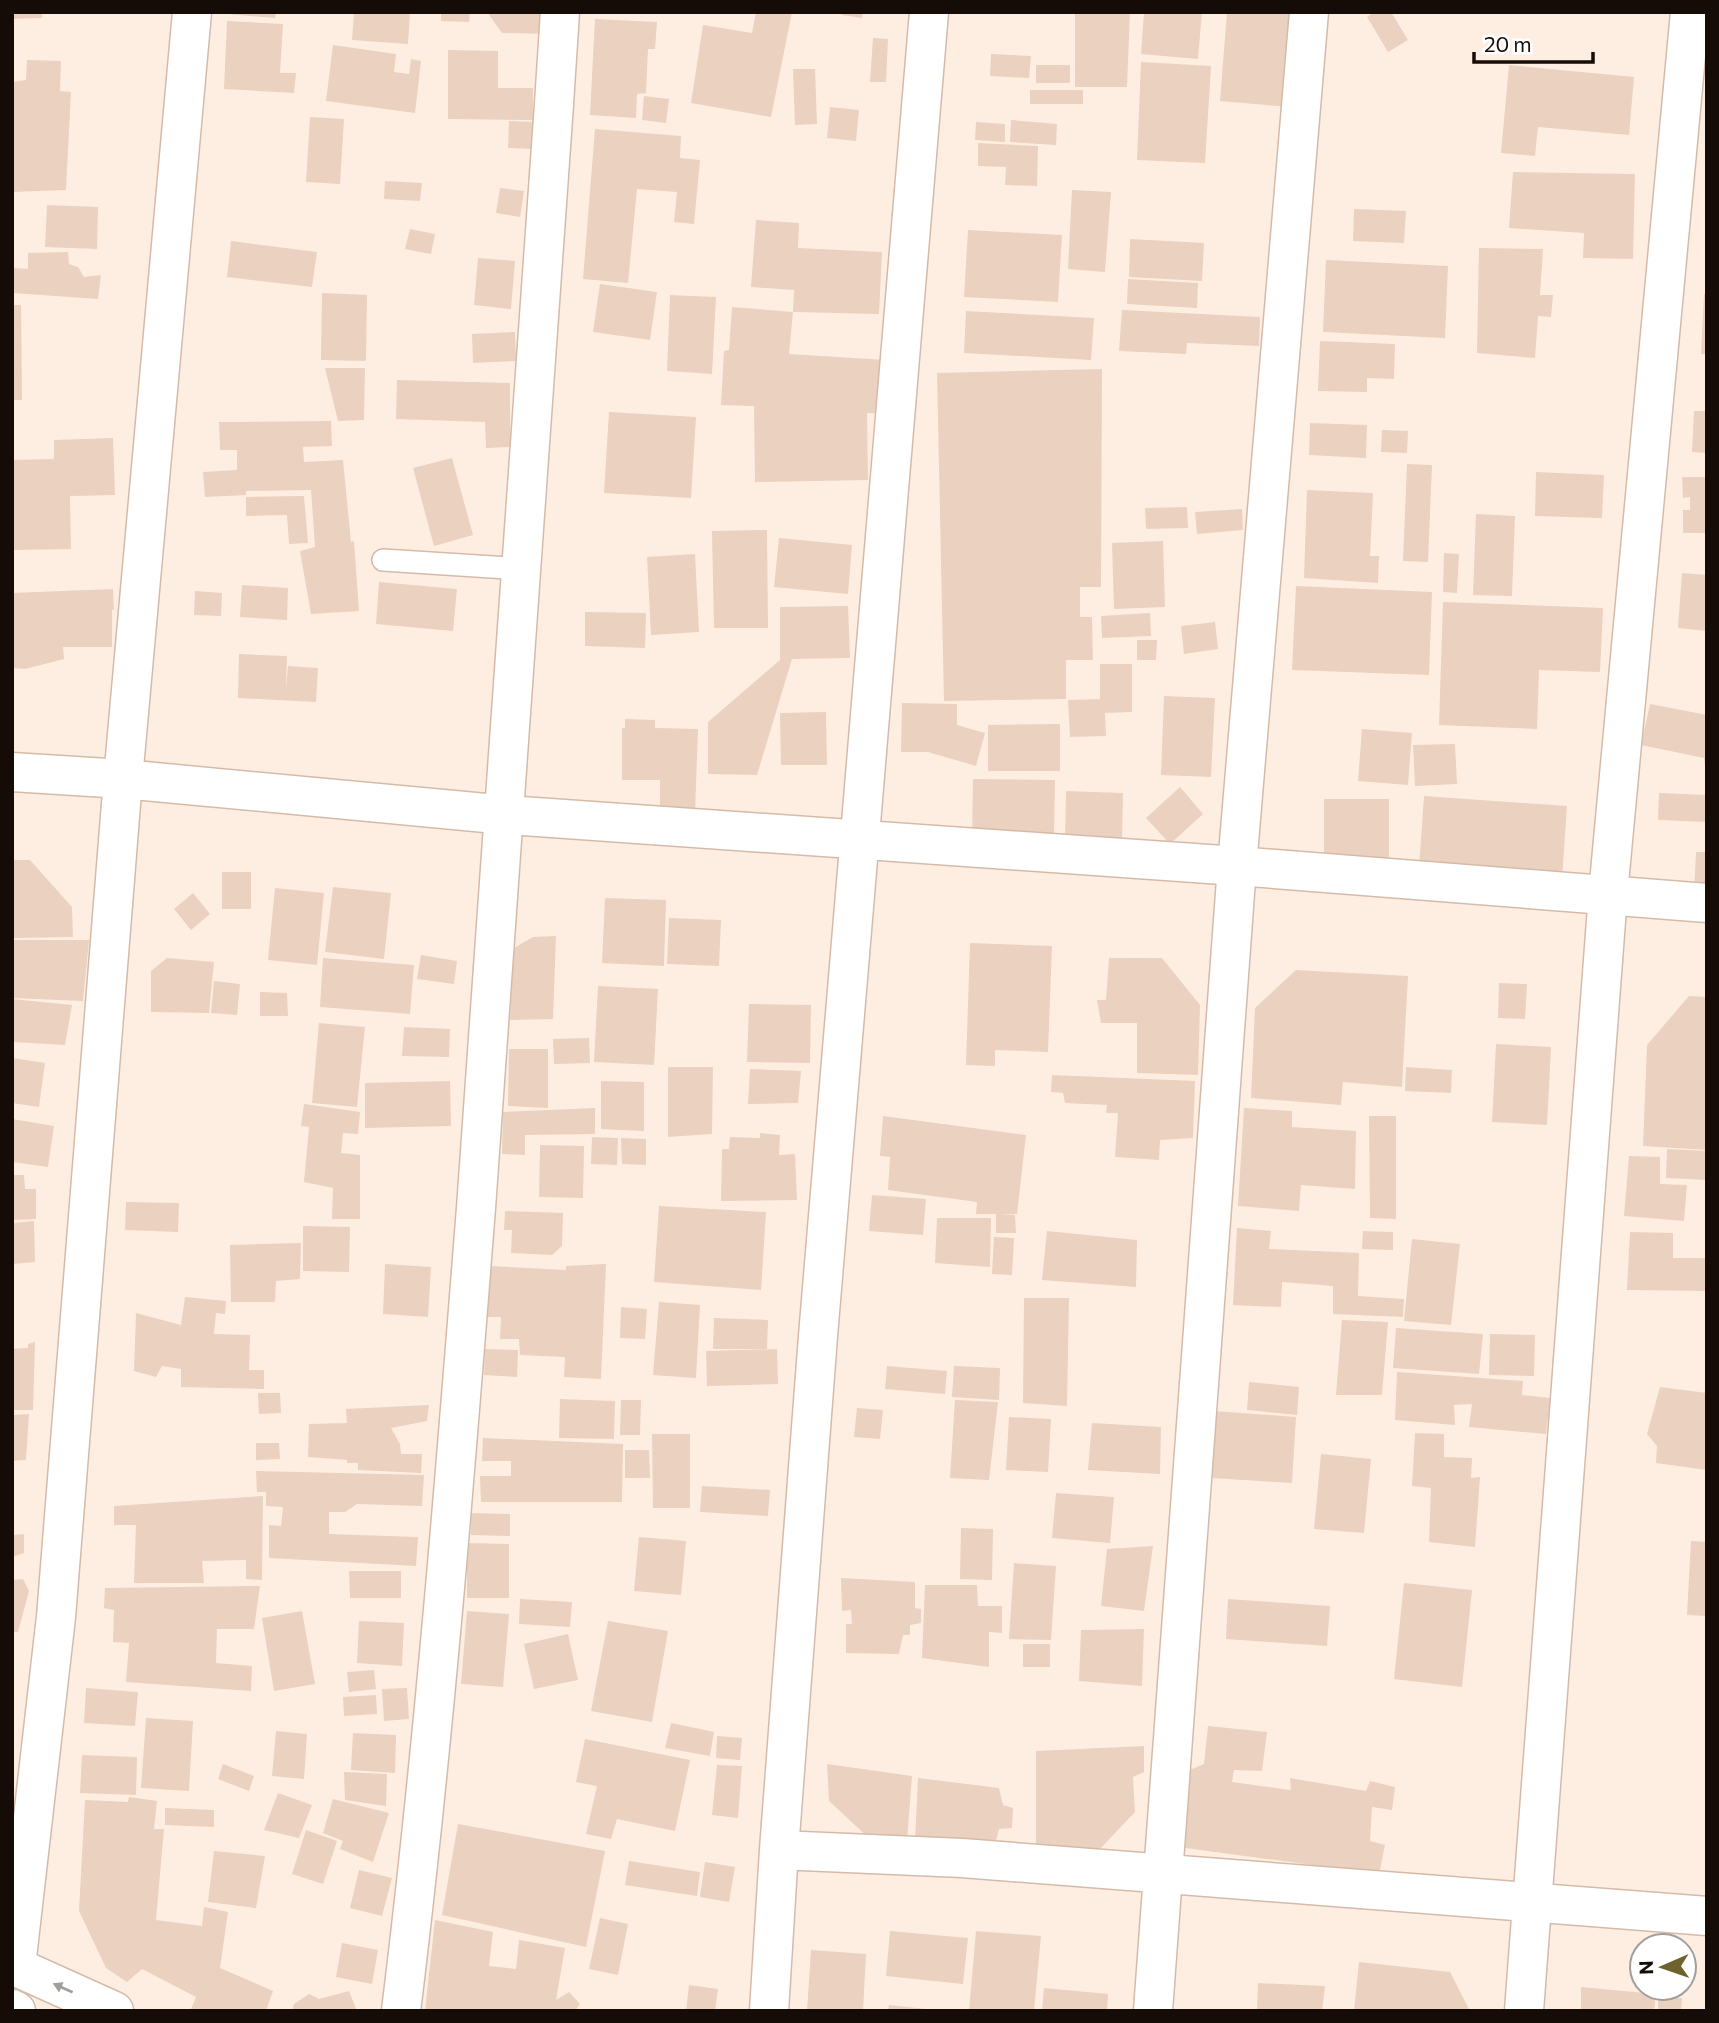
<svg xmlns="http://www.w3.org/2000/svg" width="1719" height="2023" font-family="Commissioner,sans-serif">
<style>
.building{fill:#ebd1bf}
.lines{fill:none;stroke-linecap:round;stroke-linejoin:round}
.lane-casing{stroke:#d4bba9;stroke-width:24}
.street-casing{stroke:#d4bba9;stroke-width:41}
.primary-casing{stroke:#d4bba9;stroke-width:41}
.lane{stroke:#fff;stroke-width:21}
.street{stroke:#fff;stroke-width:38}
.primary{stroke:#fff;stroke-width:38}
.oneway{fill:#a19e9c}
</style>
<rect width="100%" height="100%" fill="#feeee2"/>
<!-- building -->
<path class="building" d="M12 12H42V18L12 19Z
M228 12H276L275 18 228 14Z
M354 12H410L408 44 352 40Z
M441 12H470L469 22 441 21Z
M487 12H555L554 34 502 33Z
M756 12H792L771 117 691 103 703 25 752 33Z
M842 12H863L862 18 842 15Z
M1075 12H1130L1127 87H1075Z
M1144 12H1202L1198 59 1141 54Z
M1227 12H1296L1289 107 1220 101Z
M1374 12H1391L1408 40 1388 52 1367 17Z
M595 19 657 22 655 49H648L646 93 637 94 636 118 590 115Z
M227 21 283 24 280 73H296L294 93 224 89Z
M873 38 888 39 886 82H870Z
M333 45 396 54 394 72 409 74 411 59 421 61 415 113 326 101Z
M448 50 498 51V88H533V120L448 119Z
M991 54 1031 56 1029 78 990 76Z
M27 60 61 61 60 91 71 92 66 190 12 192V82L26 80Z
M1141 62 1211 66 1205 163 1137 160Z
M1036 65H1070V83H1036Z
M1509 65 1634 77 1629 135 1538 127 1535 156 1501 153Z
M793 69H815L817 124 795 125Z
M1030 90H1083V104H1030Z
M644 96 669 99 666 123 642 120Z
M830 107 859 110 856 141 827 138Z
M310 117 344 119 340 184 306 182Z
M1011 120 1057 124 1056 145 1010 142Z
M509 121 534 122 533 149 508 148Z
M976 122 1005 124V142L975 140Z
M595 129 681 136 680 158 700 160 694 224 674 222 677 192 637 189 628 283 583 279Z
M978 143 1038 146 1037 186 1005 185 1006 167 978 166Z
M1513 172 1635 174 1633 259 1583 258 1584 233 1509 228Z
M385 181 422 183 420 201 384 199Z
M500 188 524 191 520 217 496 213Z
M1072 190 1111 192 1105 272 1068 269Z
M47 205 98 207 97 249 45 247Z
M1354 209 1406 211 1404 243 1353 241Z
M756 220 799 223 798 248 882 252 879 314 793 312 794 290 751 287Z
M410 229 435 234 431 254 405 249Z
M968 230 1062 235 1058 302 964 297Z
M1130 239 1204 243 1202 281 1129 277Z
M231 241 317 252 312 287 227 277Z
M1479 248 1543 249 1540 295H1553L1551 317 1538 316 1535 358 1477 353Z
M68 252 69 264 78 267 84 277 101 275 98 299 12 293V268L28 269V253Z
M478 258 515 261 511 309 474 305Z
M1326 260 1448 266 1445 338 1323 332Z
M1128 279 1198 283 1197 308 1127 304Z
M600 284 657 292 650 340 593 332Z
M322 293 367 295 366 361 321 360Z
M1704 294H1707V354H1701Z
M670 295 716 297 712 374 667 371Z
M12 305H21L22 400H12Z
M732 307 793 312 789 354 886 360 883 414 867 413 868 480 755 482 754 406 721 405 724 351 729 350Z
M1122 310 1260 317 1259 346 1187 343 1186 354 1119 351Z
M966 311 1094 318 1091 360 964 353Z
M515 332 516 361 473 363 472 334Z
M1320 341 1395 344 1394 379 1367 378V392L1318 391Z
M325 368H365L364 420 338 421Z
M1102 369 1101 587H1080V617H1092L1093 660H1066V699L944 701 937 373Z
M397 380 510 383V447L486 448 485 422 396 419Z
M1694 411H1707V453L1692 452Z
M609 412 696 417 691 498 604 493Z
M331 421 332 446 303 447 304 462 343 460 351 542 354 541 359 611 311 614 300 551 315 547 311 490 246 491V495L205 497 203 472 237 470V450H220L219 422Z
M1310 423 1367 425 1366 458 1309 455Z
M1382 430 1408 431 1407 453 1381 452Z
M113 438 115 495 70 496 71 549 12 550V460L54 459V440Z
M452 458 473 535 434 546 413 468Z
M1407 464 1432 465 1428 562 1403 561Z
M1536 472 1604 475 1602 518 1535 516Z
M1682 477H1707V533H1683V510H1690V497L1683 498Z
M1307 490 1373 493 1370 556H1379L1378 583 1304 578Z
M304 496 308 543 289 544 287 515 246 516V497Z
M1187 507 1188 528 1146 529 1145 508Z
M1242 509 1243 530 1197 534 1195 512Z
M1476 514 1515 516 1512 596 1473 595Z
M767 530 768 628H714L712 531Z
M779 538 852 545 848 594 774 587Z
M1163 541 1165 607 1114 609 1112 543Z
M1444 553 1459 554 1457 593 1443 592Z
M695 554 699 632 651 635 647 557Z
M1682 573 1707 575V631L1678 628Z
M379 582 457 589 453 631 376 624Z
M242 585 288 588 287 620 240 617Z
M1296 586 1432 592 1429 675 1292 670Z
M113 589 114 610H112V647H63L64 659 25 669 12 668V593Z
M195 591 222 593 221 616 194 615Z
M1443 602 1603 608 1600 672 1539 670 1537 729 1439 725Z
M848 606 850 658 792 659 757 775 708 774V722L780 660V607Z
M585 612 646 613 645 648 585 646Z
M1150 613 1151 636 1102 638 1101 616Z
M1215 622 1218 649 1184 654 1181 626Z
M1137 640H1157L1156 660H1137Z
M239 654 287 656 286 690 288 666 318 668 316 702 238 698Z
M1100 664H1132V712L1105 713 1106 736 1070 737 1068 700 1100 699Z
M1164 696 1215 698 1211 777 1161 775Z
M902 703 957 704V725L985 733 976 766 928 752H901Z
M1650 704 1707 715V766H1705L1704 758 1641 745Z
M826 712 827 765H781L780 713Z
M625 719 655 720V728L698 729 695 813H660V780H622V728H625Z
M1060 724V771H988V725Z
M1362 729 1412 733 1408 785 1358 781Z
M1455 744 1457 784 1415 786 1413 745Z
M973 779 1055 780 1054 838 972 837Z
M1180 787 1203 814 1170 844 1146 818Z
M1066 791 1123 793 1122 840 1065 839Z
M1659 793 1707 795V822L1658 820Z
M1424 796 1567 806 1562 879 1419 868Z
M1324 799H1389V862H1324Z
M1696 852H1707V894H1694Z
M12 860H30L72 907 73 937 12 938Z
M222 872H251V909H222Z
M333 887 391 893 384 959 325 952Z
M275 888 324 893 317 965 268 960Z
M193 893 210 914 191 930 174 909Z
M605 898 666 900 664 966 602 963Z
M669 918 721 920 719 966 667 964Z
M556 936 553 1019 510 1020 514 948 533 937Z
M12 940H89L83 1001 12 998Z
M970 943 1052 946 1048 1052 995 1050V1066L966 1065Z
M421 955 457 961 454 984 417 979Z
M167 958 214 962 209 1013 151 1012V971Z
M323 958 414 965 410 1014 320 1007Z
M1109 958H1162L1200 1005 1198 1075 1137 1073V1023H1101L1097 1000H1106Z
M1296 970 1408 976 1402 1087 1343 1082 1341 1105 1251 1098 1255 1008Z
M214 981 240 984 237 1015 211 1013Z
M1499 983 1527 984 1525 1019 1498 1018Z
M598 986 658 989 654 1065 594 1062Z
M260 992 287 993 288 1016H260Z
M1689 996 1707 997 1705 1081H1707V1150L1643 1146 1647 1045Z
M12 999 72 1005 65 1045 12 1042Z
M749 1004 811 1005 810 1063 747 1062Z
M319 1023 365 1027 357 1107 312 1103Z
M404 1027 450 1029 449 1057 402 1056Z
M589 1038 590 1063 554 1064 553 1039Z
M1496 1044 1551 1047 1547 1125 1492 1122Z
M509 1049H548V1108L508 1106Z
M12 1058 45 1063 39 1107 12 1103Z
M668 1067H713L712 1134 668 1137Z
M1406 1067 1452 1070 1451 1093 1405 1091Z
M750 1069 801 1071 798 1103 748 1104Z
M1052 1075 1195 1081 1193 1138 1160 1140 1159 1160 1115 1157 1118 1113H1106L1107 1105 1065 1103 1063 1093 1051 1092Z
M450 1081 451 1126 365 1128V1083Z
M601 1081 644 1082V1131L601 1129Z
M304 1104 360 1112 358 1134 343 1133 341 1153 360 1155V1219H332L333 1188 304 1182 309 1127 301 1126Z
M595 1108V1134L525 1135V1155L502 1154 503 1112Z
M1244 1108 1292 1111V1127L1356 1131 1355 1189 1301 1185 1299 1211 1238 1206Z
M883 1116 1026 1135 1017 1214H1000L1015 1215 1016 1233H996V1214H976L977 1202 888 1190 890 1157 880 1156Z
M1369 1116H1396V1219L1370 1218Z
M12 1119 54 1126 48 1167 12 1162Z
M760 1133 780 1135 779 1155 795 1154 797 1200 721 1201 722 1149H729L730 1137 760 1138Z
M592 1137 618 1138 617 1165 591 1164Z
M621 1138 646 1139V1165L622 1164Z
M540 1145 584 1146 583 1198 539 1197Z
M1667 1149 1707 1151V1180L1666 1178Z
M1629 1156 1660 1157V1184L1687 1185 1684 1221 1624 1216Z
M12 1175H24L25 1189H36V1219L12 1220Z
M872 1195 926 1199 923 1235 869 1231Z
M126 1202 179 1203 178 1232 125 1230Z
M659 1206 766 1212 761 1290 654 1282Z
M505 1211 563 1213 562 1246 552 1255 511 1253 512 1230H504Z
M937 1218H991L990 1267 935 1263Z
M34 1221 35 1262 12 1264V1223Z
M303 1226 350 1227 349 1272 303 1271Z
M1237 1228 1271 1231 1269 1249 1359 1253 1358 1296 1404 1299 1403 1317 1333 1314V1286L1282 1282 1281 1307 1233 1305Z
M1047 1231 1137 1240 1136 1287 1042 1280Z
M1363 1231 1393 1232V1250L1362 1249Z
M1630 1232 1673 1233V1258H1705L1706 1291 1627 1290Z
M994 1237 1014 1238 1012 1275 992 1274Z
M1412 1239 1460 1244 1451 1325 1404 1321Z
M301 1243 300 1279 276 1281 275 1302H231L230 1245Z
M385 1264 431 1267 428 1317 383 1314Z
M606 1264 601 1379 564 1377 565 1357 520 1355 519 1339H500L501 1317H486L489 1266 566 1270V1266Z
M185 1297 226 1301 225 1314 216 1313 214 1334 250 1335 249 1370H264V1389L181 1387V1369L162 1366 156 1377 134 1371 136 1313 181 1325Z
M1024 1298H1069L1067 1406 1023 1403Z
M659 1302 700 1305 696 1378 653 1375Z
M621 1307 647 1309 645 1339 620 1338Z
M714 1318 768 1320 767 1349H713Z
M1342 1320 1388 1322 1382 1395H1336Z
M1396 1328 1483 1334 1479 1374 1393 1368Z
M1490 1334 1535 1335 1534 1376 1489 1375Z
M35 1342 33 1410H12V1349L28 1348V1344Z
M485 1349 518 1350 517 1377 484 1375Z
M777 1349 778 1384 707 1386 706 1351Z
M887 1366 947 1371 945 1394 885 1389Z
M954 1366 1000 1368 999 1400 952 1397Z
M1397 1372 1523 1381 1522 1395 1550 1398 1546 1434 1469 1427 1472 1404 1454 1405 1455 1425 1395 1420Z
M1249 1382 1299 1387 1297 1415 1247 1410Z
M1660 1387 1707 1393V1470L1656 1463 1657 1446 1647 1434Z
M258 1393H280L281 1413 259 1414Z
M560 1399 615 1401 614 1439 559 1438Z
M621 1400H641L640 1435H620Z
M955 1400 998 1402 989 1480 950 1478Z
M429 1405 427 1421 391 1428 400 1444 401 1454H422L421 1473 358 1470V1463H347V1460L308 1457 309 1424 347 1423 346 1409Z
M857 1408 883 1410 880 1439 854 1437Z
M1215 1411 1296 1417 1292 1483 1211 1478Z
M29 1414 26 1460 12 1461V1415Z
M1009 1417 1051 1419 1048 1472 1006 1470Z
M1092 1423 1161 1427 1160 1474 1088 1470Z
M1415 1433 1444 1434V1457L1472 1458 1471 1478 1480 1477 1475 1547 1429 1542 1431 1488 1412 1486Z
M652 1434H690V1508H653Z
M483 1438 623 1444 622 1502H481L480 1476H511V1461H482Z
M256 1443H279L280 1459 256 1460Z
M625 1450H649L650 1478H625Z
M1321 1454 1371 1459 1364 1533 1314 1529Z
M256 1471 424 1475 422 1506 357 1504 345 1512H329V1534L418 1537 416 1566 269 1558V1525L281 1526 283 1507 266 1506V1492H257Z
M702 1486 770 1490 768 1516 700 1512Z
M1056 1493 1114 1497 1110 1543 1052 1538Z
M263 1496 262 1580 246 1579V1560L202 1561 204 1583H134L136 1525H114V1506Z
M471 1513 510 1514V1536L471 1535Z
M961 1528 993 1529 992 1580 960 1579Z
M24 1534V1553L12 1557V1535Z
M639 1537 686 1541 681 1595 634 1591Z
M1691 1541 1707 1542V1616L1687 1615Z
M467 1543 509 1544V1598H467Z
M1153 1546 1144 1611 1101 1606 1107 1549Z
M1014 1563 1056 1566 1051 1640 1009 1639Z
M349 1571H401V1598H350Z
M841 1578 915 1582V1608L921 1609V1623L910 1625V1635H903L899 1654 846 1653V1624H852L851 1610 842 1611Z
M23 1579 29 1591 18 1632H12V1580Z
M1404 1583 1472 1590 1462 1687 1394 1679Z
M925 1585H977L978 1606H1002V1633L989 1632V1667L922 1658Z
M260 1586 254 1629H217L216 1663 252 1666 251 1691 126 1682 129 1643 113 1642 114 1610 104 1608 105 1588Z
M520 1599 572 1602 570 1627 519 1624Z
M1228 1599 1330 1606 1327 1646 1226 1639Z
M302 1611 315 1684 274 1691 262 1618Z
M467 1611 509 1614 503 1687 461 1684Z
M359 1621 404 1623 402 1666 357 1663Z
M608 1621 668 1631 652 1722 591 1711Z
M1144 1629 1142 1686 1079 1681 1081 1630Z
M568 1634 578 1680 534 1689 524 1644Z
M1023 1644H1050V1667H1023Z
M374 1670 376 1689 349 1692 347 1672Z
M86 1688 138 1692 135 1726 84 1723Z
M407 1688 409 1719 384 1721 382 1689Z
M376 1695 377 1714 344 1716 343 1697Z
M146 1718 193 1721 189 1791 141 1788Z
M671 1723 714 1732 710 1756 665 1748Z
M1208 1726 1267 1732 1262 1771 1234 1770 1232 1782 1291 1790 1290 1778 1366 1791 1370 1781 1395 1787 1392 1810 1372 1807 1370 1841 1385 1845 1379 1874 1178 1847 1185 1772 1204 1764Z
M276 1731 307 1734 304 1779 272 1776Z
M353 1733 396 1735 395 1773 351 1770Z
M717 1736 742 1738 740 1760 716 1758Z
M585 1739 690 1760 675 1831 617 1819 611 1839 586 1834 597 1786 576 1782Z
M1144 1746V1772L1133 1777 1135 1812 1099 1850 1036 1844V1751Z
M82 1755 137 1757 136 1795 80 1793Z
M223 1764 254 1776 249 1791 218 1779Z
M827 1764 912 1776 907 1841 871 1840 829 1801Z
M717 1765 742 1766 738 1818 712 1815Z
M344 1772 387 1774 386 1806 345 1800Z
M918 1778 999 1788 1003 1805 1013 1808 1012 1828 999 1829 994 1849 915 1841Z
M278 1793 312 1805 299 1838 264 1830Z
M129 1797 157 1801 154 1829H164L156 1920 202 1926 204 1907 228 1912 220 1968 273 1991 266 2011H195L191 2009 196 1997 142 1969 127 1982 106 1968 79 1911 85 1800 128 1802Z
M333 1799 389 1813 373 1862 340 1849 343 1841 323 1833Z
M165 1808 214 1810V1827L165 1825Z
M458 1824 605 1851 586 1947 442 1915Z
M306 1830 337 1841 323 1884 292 1874Z
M214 1851 265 1856 256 1908 208 1902Z
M629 1861 700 1872 697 1896 625 1885Z
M705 1862 735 1867 729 1902 700 1897Z
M359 1870 392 1878 382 1916 350 1908Z
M600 1918 628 1924 618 1975 589 1969Z
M435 1920 493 1932 489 1966 516 1969 519 1940 565 1948 556 2000 569 1992 580 2004 575 2011H425Z
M890 1931 968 1938 963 1984 886 1976Z
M976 1931 1041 1936 1034 2011H969Z
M342 1943 378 1950 372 1984 336 1977Z
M811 1950 866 1954 863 2011H807Z
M1359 1962 1450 1972 1470 2011H1354Z
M1258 1983 1325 1986 1322 2011H1257Z
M689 1985 718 1989 715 2011H686Z
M1581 1987 1656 1994 1654 2011H1581Z
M1044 1988 1108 1994 1107 2011H1042Z
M349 1991 357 2011H292L294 2004 309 1994 319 1999Z
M1658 1998H1682L1681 2011H1658Z
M889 2005 926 2009V2011H888Z"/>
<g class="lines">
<defs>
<path id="lane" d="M383 560 524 569"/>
<path id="street" d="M12 772 123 779 507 815 1237 866 1707 903
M779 1850 962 1858 1707 1916
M16 1966 56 1617 123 779 192 12
M401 2011C434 1744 455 1476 476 1208 507 810 534 411 560 12
M769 2011 779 1850 818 1336 929 12
M1153 2011 1237 866 1309 12
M1524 2011 1608 894 1690 12"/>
<path id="primary" d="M12 1965 114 2011
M12 2009 16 2011"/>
</defs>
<!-- lane casing -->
<use href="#lane" class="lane-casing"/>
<!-- street casing -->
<use href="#street" class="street-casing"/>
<!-- primary casing -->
<use href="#primary" class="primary-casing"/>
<!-- lane -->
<use href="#lane" class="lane"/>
<!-- street -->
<use href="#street" class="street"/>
<!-- primary -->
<use href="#primary" class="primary"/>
</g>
<!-- one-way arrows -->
<defs><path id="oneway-solid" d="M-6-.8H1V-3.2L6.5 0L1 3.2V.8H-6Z" transform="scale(1.75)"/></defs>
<use class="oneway" href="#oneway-solid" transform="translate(63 1988) rotate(-156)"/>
<!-- border -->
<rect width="1719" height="2023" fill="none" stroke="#150c07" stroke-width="28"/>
<!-- north arrow -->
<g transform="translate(1663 1967) rotate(268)"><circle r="33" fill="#ffffff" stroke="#a19e9c" stroke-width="2"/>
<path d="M0-5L12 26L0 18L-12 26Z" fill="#6e632f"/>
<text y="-10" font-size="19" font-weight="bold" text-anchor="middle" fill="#150c07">N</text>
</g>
<!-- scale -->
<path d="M1474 52v10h119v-10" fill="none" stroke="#150c07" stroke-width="3.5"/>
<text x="1484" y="52" font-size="21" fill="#150c07" stroke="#ffffff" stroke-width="5" paint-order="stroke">20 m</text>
</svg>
